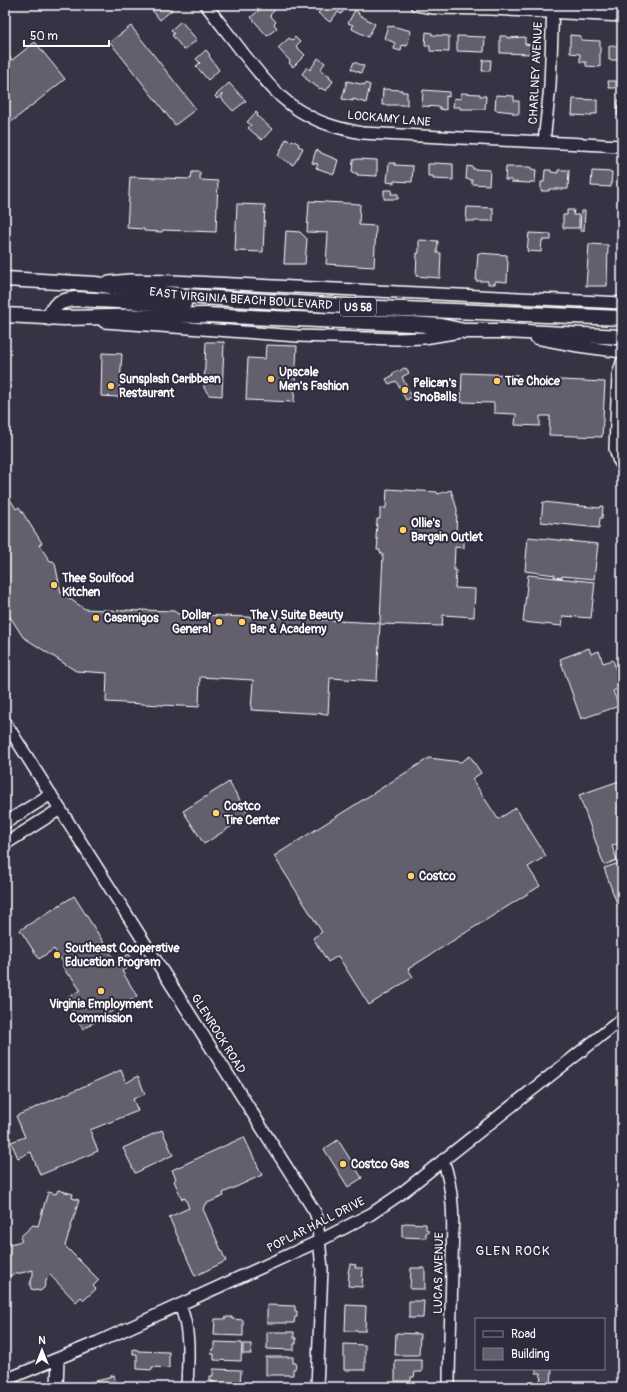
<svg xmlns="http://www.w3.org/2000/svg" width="627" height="1392" font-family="Pangolin,sans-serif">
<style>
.building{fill:#635f6d;stroke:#fff}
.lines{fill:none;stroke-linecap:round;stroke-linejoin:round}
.minor-casing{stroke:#fff;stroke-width:14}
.major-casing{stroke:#fff;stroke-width:17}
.minor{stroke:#2f2a3d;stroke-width:11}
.major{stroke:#2f2a3d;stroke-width:14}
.poi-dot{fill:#ffd166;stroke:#2f2a3d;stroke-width:1.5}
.labels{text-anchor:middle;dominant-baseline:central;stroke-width:4;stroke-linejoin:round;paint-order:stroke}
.shield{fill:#2f2a3d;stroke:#c1bfc5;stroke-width:1}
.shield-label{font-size:11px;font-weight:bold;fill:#fff}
.street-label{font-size:12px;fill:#fff;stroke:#2f2a3d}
.poi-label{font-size:12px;font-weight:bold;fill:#fff;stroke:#2f2a3d;text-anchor:start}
.neighbourhood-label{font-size:13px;letter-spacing:1px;fill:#fff;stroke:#2f2a3d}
</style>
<rect width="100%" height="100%" fill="#373345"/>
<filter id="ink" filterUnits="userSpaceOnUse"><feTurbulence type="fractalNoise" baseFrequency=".025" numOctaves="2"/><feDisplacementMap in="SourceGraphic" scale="8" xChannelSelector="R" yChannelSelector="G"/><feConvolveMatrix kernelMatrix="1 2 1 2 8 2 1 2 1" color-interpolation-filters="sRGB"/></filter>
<g filter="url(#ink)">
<!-- building -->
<path class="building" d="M148 5H168L172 10 160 20Z
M270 5 275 10 270 15 276 22 274 24 277 28 267 36 251 17 263 7 265 9Z
M321 5H343L346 8 341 14 338 12 330 22 318 13 323 7Z
M355 10 359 13 358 14 375 24 368 37 352 29 353 25 348 23Z
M181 21 197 40 184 50 172 35 174 34 171 30Z
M131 26 196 109 175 125 110 42Z
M388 26 392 27V26L411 31 407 46 402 45 401 51 394 49 395 43 384 38Z
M426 32 432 33V35L449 36V52L430 51V46H425Z
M570 35 581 36V40L600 41V67L586 66V62H580V54L570 53Z
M457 36 485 37 484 52 457 51Z
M500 36H507V38L525 37V44L532 45V54L500 53Z
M295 37 300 42 296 46 305 55 293 67 289 63 290 61 278 48 289 38 292 40Z
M35 42 65 79 5 127V51L12 60Z
M618 44H622V60H609V46H618Z
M206 50 210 55 209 56 219 70 208 80 196 66 200 63 196 59Z
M318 58 325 63 320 70 330 76 329 78 333 81 326 91 321 88 320 89 305 78 306 77 302 74 307 67 310 70Z
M483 60H491L490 71H482Z
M354 62 364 66 361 73 351 69Z
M347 81 365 85V83L370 85 366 103 353 99V101L342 99Z
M608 81H616V87L615 88H609Z
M229 83 246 101 233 111 221 98 222 97V94L217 99 215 96Z
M383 89 402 90V92H407V105H382Z
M423 90 449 92V97L446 96V110L440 109V107L422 106Z
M461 93 480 94V96H486L485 109H460V107H453L454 98 461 99Z
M496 95 514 96V101H519V114H513V112L495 110Z
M573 99 597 100V114H591V116L572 115Z
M618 100H622V115H617Z
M256 112 258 114 257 116 272 129 262 140 248 128 251 125 247 122Z
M286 139 291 142 292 140 299 144 298 146 303 148 298 158 293 165 278 156Z
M316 150 321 152V153L338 160 334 174 316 168 318 164 312 163Z
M358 159 377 160V176L357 175V173H352L353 160Z
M389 163H395V165L413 166 412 182 394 181V183L387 182Z
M434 163 453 164V180L433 179V176H428V164H434Z
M467 166 473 167V169L490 170 489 185 472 184V180L466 179Z
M506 167H531V169L536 170 535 182H530V183L511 182 512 180H505Z
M545 170H551V172L558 173V170H569L568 189H549V191H541V182H544Z
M592 171 612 172 611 187 591 186Z
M192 172H200V180L218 181 216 232 163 230 162 232 144 231V229L127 228 130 177 191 179Z
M384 190H392L391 194H398V199H384Z
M309 201 360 204 359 225 376 226 374 267 326 264 328 233 307 232Z
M237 204 265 205 263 252 235 251Z
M467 207 493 208V221H466Z
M567 210H574L573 215H579V228H563V215H567Z
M581 211H585L584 231H580Z
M286 231 300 232 307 239 305 264H284Z
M529 233 551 234V240H542L541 252 527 251Z
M419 240 438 241 437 253H441L440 278 416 276 417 253H419Z
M589 244 608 245 607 286H586Z
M478 253 507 255V260L508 261 507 282 495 281V284H488V281H476Z
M206 342H224L222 396 209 395 204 388Z
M266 345 297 346 294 402 246 400 248 358 265 359Z
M102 353 122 354 119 397 101 396Z
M404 368 407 369 409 373 402 377 412 397 406 400 396 381 389 384 386 379 392 376 393 373 397 371 398 372Z
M462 373 518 375 517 379H519V378L605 382 602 437 549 435 550 416H540V426L515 425 516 414 494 413V403L461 402Z
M387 489 437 492 438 494 451 490 457 509 456 535H464V548L455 547 454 570H456L455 588 475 589 474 617 443 615 442 626 380 624 377 681 330 678 328 714 251 710 253 680 200 677 199 707 106 702 107 673 76 671 23 637 5 609V491L16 509 19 507 42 543 39 545 50 561H53L55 563 61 593 85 609 126 611V610L140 611V610L174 611 178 614 270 618V617L284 618V617L305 618V619L319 620 380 623 383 554 380 553V550H377L378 539H376L377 519H380V508H386Z
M543 502 600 508 601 506H603L602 518H600L599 528 541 522Z
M528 537 598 544 594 579 562 576V578L554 577 555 575 525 571Z
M528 575 595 582 591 618 563 616 562 626 523 622Z
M589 648 591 654 599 651 603 663 613 660 622 687 613 691 619 706 581 719 560 659Z
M470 756 481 773 472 779 498 819 516 808 546 856 528 867 540 886 408 969 413 977 369 1005 338 956 328 962 313 938 322 932 274 856 429 758 461 762Z
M622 780V842L612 846 617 860 604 865 579 795Z
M229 782 249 815 204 844 183 811Z
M622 862V911L620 912 604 868Z
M74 896 116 962 129 954 135 963 122 971 137 996 83 1029 65 1000 80 990 71 976 68 975 63 967V962L54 949 39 959 20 930Z
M121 1070 126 1083 138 1076 145 1094 133 1099 138 1111 90 1130 98 1151 40 1175 31 1152 18 1158 11 1142 25 1137 16 1116Z
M162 1130 173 1155 135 1173 123 1148Z
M244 1137 262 1175 223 1193 224 1196 205 1204 203 1209 226 1261 195 1276 169 1217 189 1208 185 1198 182 1199 174 1181 176 1179 172 1170Z
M338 1140 362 1178 348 1187 324 1149Z
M58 1190 73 1194 72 1198 79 1200 65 1246 99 1280 93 1286 96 1289 84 1300 81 1297 76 1302 50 1275 47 1278 44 1288 40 1291 31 1289 30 1284 33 1275V1270L5 1277V1245L22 1241 20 1237 33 1225 38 1226 48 1192 56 1194Z
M406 1223 426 1224V1229L428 1230V1233H426V1238L402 1237V1224Z
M350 1264 356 1265 355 1268H363L362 1287 348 1286 349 1273H348Z
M411 1268H425V1289H410Z
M409 1301H424L423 1318H409Z
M267 1305 295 1306V1311H297V1317H295L294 1323H267Z
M346 1305 366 1306 365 1331H345Z
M226 1317H232V1319L243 1320V1336L214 1335 215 1319H225Z
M267 1332H294V1338H296V1344H294V1350L267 1349Z
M396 1333 420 1334 419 1355H395Z
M214 1342 242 1343 241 1361 214 1360V1354H211L212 1349H214Z
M243 1344H251V1354H243Z
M344 1344 365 1345V1370H344Z
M133 1349 138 1350V1351L169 1352V1368L152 1367V1370L137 1369V1354H133Z
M266 1357H293V1363H296L295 1369H293V1375H266Z
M395 1360H422V1372H415L414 1377H411V1381H395Z
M213 1369 241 1370 240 1387H213V1381H210V1376H213Z
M536 1369H552L551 1384H540L541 1373H536Z
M114 1375 117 1387H88L87 1383 109 1378 108 1377Z
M344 1383H362V1387H344Z
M266 1384H293V1387H266Z"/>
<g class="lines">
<defs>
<path id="minor" d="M206 5C218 21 231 37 243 53 262 77 280 101 307 115 324 125 343 129 362 133L622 146
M416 5 434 8 491 9 622 16
M544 142 550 86 553 5
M109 282 129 280 172 281 622 303
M104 322 298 336 397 339 424 338 460 332
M536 338 578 346 622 352
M622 362 618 375 615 448 618 459 622 465
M5 722 315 1212 317 1218 322 1269 317 1387
M5 823 51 794
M5 844 60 809
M443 1160C455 1193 453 1227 452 1261 452 1303 449 1345 449 1387
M180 1306C191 1330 188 1360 187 1387
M5 1380 98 1342 319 1241 371 1214 399 1195 622 1019
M57 1387 58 1359"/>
<g id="major">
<path id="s1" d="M5 279 95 284 185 296 378 308 622 318"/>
<path d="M5 315 64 318 205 315 412 324 441 326 464 331H506L622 337"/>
<path d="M49 318C55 302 59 302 74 299L184 304"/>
</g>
</defs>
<!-- minor casing -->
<use href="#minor" class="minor-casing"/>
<!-- major casing -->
<use href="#major" class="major-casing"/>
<!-- minor -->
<use href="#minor" class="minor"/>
<!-- major -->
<use href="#major" class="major"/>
</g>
</g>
<!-- markers -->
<g class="poi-dot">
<circle cx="271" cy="379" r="4"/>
<circle cx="497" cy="381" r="4"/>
<circle cx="111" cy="386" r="4"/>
<circle cx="405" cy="390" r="4"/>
<circle cx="403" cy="530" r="4"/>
<circle cx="54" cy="585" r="4"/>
<circle cx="96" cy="618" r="4"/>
<circle cx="219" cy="622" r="4"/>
<circle cx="242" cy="622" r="4"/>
<circle cx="216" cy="813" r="4"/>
<circle cx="411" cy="876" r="4"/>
<circle cx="57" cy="955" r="4"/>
<circle cx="101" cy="991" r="4"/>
<circle cx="343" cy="1164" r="4"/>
</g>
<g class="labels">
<!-- shield labels -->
<rect class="shield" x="340" y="298" width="36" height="18" rx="3"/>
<g class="shield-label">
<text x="358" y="307">US 58</text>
</g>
<!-- street labels -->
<g class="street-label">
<text transform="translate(536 73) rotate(-87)">CHARLNEY AVENUE</text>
<text transform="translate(389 119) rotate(5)">LOCKAMY LANE</text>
<text stroke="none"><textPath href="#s1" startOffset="237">EAST VIRGINIA BEACH BOULEVARD</textPath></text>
<text transform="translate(218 1034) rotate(58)">GLENROCK ROAD</text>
<text transform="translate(316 1225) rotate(-27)">POPLAR HALL DRIVE</text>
<text transform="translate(439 1273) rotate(-89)">LUCAS AVENUE</text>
</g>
<!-- poi labels -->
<g class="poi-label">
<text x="279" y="372">Upscale<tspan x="279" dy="14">Men's Fashion</tspan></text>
<text x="119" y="379">Sunsplash Caribbean<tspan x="119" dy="14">Restaurant</tspan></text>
<text x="505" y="381">Tire Choice</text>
<text x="413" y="383">Pelican's<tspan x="413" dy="14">SnoBalls</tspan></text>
<text x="411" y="523">Ollie's<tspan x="411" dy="14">Bargain Outlet</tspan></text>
<text x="62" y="578">Thee Soulfood<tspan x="62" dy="14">Kitchen</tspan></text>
<text x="211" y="615" text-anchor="end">Dollar<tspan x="211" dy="14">General</tspan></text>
<text x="250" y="615">The V Suite Beauty<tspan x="250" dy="14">Bar &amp; Academy</tspan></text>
<text x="104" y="618">Casamigos</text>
<text x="224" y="806">Costco<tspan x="224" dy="14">Tire Center</tspan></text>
<text x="419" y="876">Costco</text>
<text x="65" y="948">Southeast Cooperative<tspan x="65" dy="14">Education Program</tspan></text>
<text x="101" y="1004" text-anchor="middle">Virginia Employment<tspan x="101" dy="14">Commission</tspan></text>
<text x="351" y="1164">Costco Gas</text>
</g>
<!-- neighbourhood labels -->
<g class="neighbourhood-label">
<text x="513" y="1251">GLEN ROCK</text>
</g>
</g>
<!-- margin -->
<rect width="627" height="1392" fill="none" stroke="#2f2a3d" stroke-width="20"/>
<rect x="10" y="10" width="607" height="1372" fill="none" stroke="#fff" stroke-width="1.5" filter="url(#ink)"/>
<!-- legend -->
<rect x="475" y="1318" width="130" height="52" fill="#2f2a3d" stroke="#827f8b"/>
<rect x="483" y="1331" width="20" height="6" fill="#2f2a3d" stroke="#827f8b"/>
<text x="511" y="1338" font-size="12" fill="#ffffff">Road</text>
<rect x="483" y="1348" width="20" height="12" fill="#635f6d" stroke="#827f8b"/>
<text x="511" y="1358" font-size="12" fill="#ffffff">Building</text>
<!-- north arrow -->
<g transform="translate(42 1350)" stroke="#2f2a3d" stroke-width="3" paint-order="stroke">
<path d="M0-3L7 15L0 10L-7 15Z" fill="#ffffff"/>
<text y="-6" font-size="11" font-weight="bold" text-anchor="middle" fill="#ffffff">N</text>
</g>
<!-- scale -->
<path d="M24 40v6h85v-6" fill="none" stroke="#ffffff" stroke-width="2"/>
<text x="30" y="40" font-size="12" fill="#ffffff" stroke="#2f2a3d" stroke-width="3" paint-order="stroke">50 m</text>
</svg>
